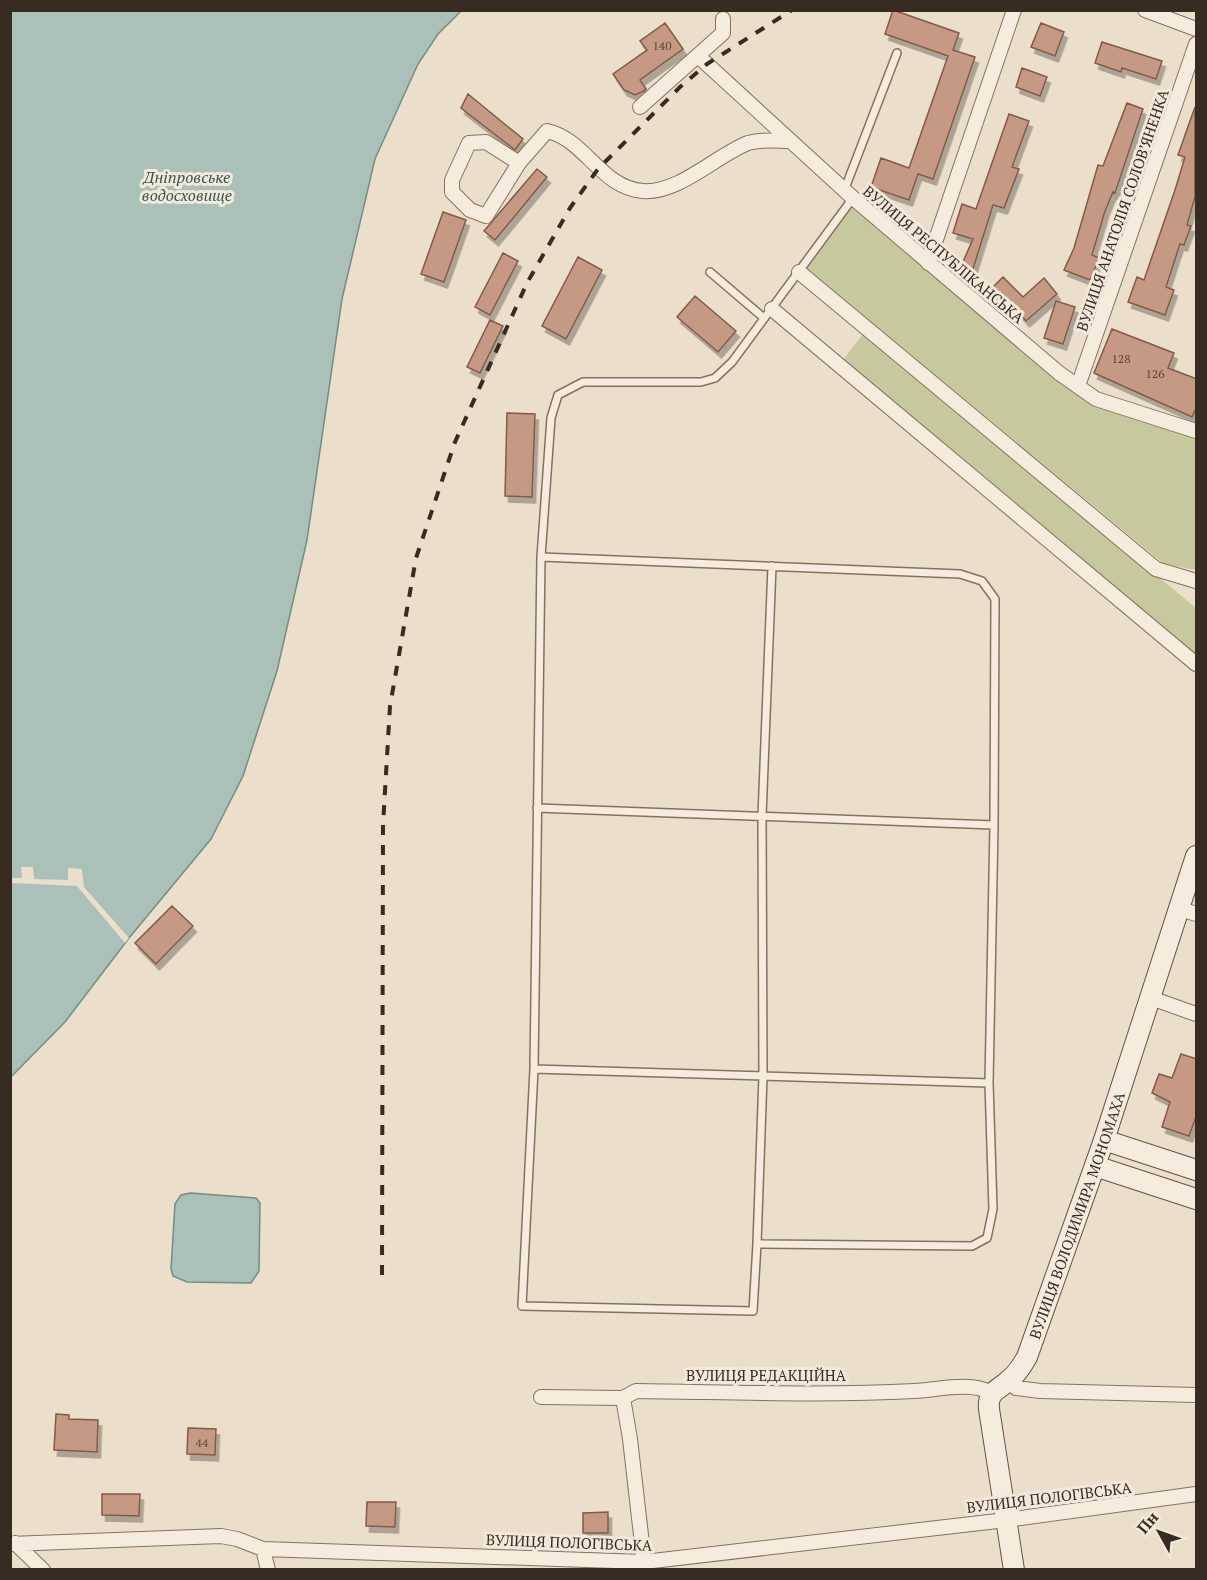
<svg xmlns="http://www.w3.org/2000/svg" width="1207" height="1580" font-family="'PT Serif',serif">
<style>
.green{fill:#c8c89f}
.water{fill:#abc0b8;stroke:#728e84;stroke-width:1.5}
.pier{fill:#ebdecb}
.building{fill:#c59984;stroke:#835a48;stroke-width:1.5;filter:url(#shadow)}
.lines{fill:none;stroke-linecap:round;stroke-linejoin:round}
.lane-casing{stroke:#867160;stroke-width:10}
.street-casing{stroke:#867160;stroke-width:16}
.secondary-casing{stroke:#685243;stroke-width:22}
.lane{stroke:#f6ecdd;stroke-width:7}
.street{stroke:#f6ecdd;stroke-width:14}
.secondary{stroke:#f6ecdd;stroke-width:20}
.rail{stroke:#382b22;stroke-width:4;stroke-dasharray:10 10;stroke-linecap:butt}
.labels{text-anchor:middle;dominant-baseline:central;stroke-width:6;stroke-linejoin:round;paint-order:stroke}
.number-label{font-size:12px;fill:#5b463a}
.street-label{font-size:15px;fill:#382b22;stroke:#f3e9da}
.water-label{font-size:16px;font-style:italic;fill:#335751;stroke:#f3e9da}
</style>
<defs>
<filter id="shadow"><feDropShadow dx="3.5" dy="6" stdDeviation="0" flood-color="#0004"/></filter>
</defs>
<rect width="100%" height="100%" fill="#ebdecb"/>
<!-- green -->
<path class="green" d="M853 207 1086 402 1196 439V570L1164 564 807 269Z
M863 334 1196 608V657L843 360Z"/>
<!-- water -->
<path class="water" d="M11 11H461L438 34 418 64 375 159 342 299 307 540 277 671 243 776 211 839 129 938 65 1022 11 1077Z
M190 1193 256 1198 260 1203 259 1271 251 1283 187 1282 173 1276 171 1269 175 1204 181 1195Z"/>
<!-- pier -->
<path class="pier" d="M21 867H33L34 879 68 880V868L82 869 84 887 129 938 125 943 77 886 11 883V878H22Z"/>
<!-- building -->
<path class="building" d="M893 10 959 33 953 50 975 57 933 179 918 174 909 200 871 187 881 158 909 168 948 56 885 34Z
M665 23 683 49 640 80 646 89 644 91 635 95 624 90 613 74 647 50 640 41Z
M1041 23 1064 32 1055 56 1031 47Z
M1102 42 1162 61 1156 79 1122 68 1121 72 1095 63Z
M1022 68 1047 77 1040 96 1016 87Z
M468 94 523 139 515 150 461 108Z
M1127 103 1143 109 1115 193 1113 192 1105 211 1092 255 1099 258 1090 280 1064 270 1074 248 1098 165 1103 166Z
M1195 107V197L1187 225 1191 226 1184 245 1180 244 1166 287 1174 290 1165 315 1128 302 1137 277 1144 280 1175 190 1185 157 1178 155Z
M1009 114 1029 121 1012 167 1019 169 1004 208 993 205 973 269 962 264 973 239 953 233 962 204 976 209Z
M537 169 547 177 495 240 484 231Z
M443 212 466 220 444 282 421 274Z
M503 253 518 261 490 315 475 307Z
M578 257 602 270 566 339 542 326Z
M1003 277 1023 297 1044 278 1057 294 1026 321 1002 293 997 299 989 291Z
M695 296 736 331 718 352 677 317Z
M1056 301 1075 307 1063 344 1044 338Z
M490 320 503 326 480 373 467 367Z
M1112 329 1174 353 1168 368 1197 379V406L1192 417 1094 373Z
M507 413 535 414 532 497 505 496Z
M172 906 193 926 156 964 135 943Z
M1181 1054 1197 1059V1114L1189 1136 1162 1127 1170 1102 1152 1093 1159 1074 1172 1078Z
M56 1414 69 1415V1419L98 1420 97 1452 54 1450Z
M188 1428 216 1429 215 1455 187 1454Z
M102 1494H140L139 1516 102 1515Z
M367 1502H396L395 1527 366 1526Z
M608 1512V1533H583V1513Z"/>
<g class="lines">
<defs>
<path id="lane" d="M844 191 897 53
M710 272 764 318
M541 557 551 418 558 395 583 382H701L715 378 732 362 853 198
M537 808 994 825
M534 1069 989 1083 994 825 995 599 982 581 960 574 541 557 534 1069 522 1306 753 1311 757 1244 972 1246 987 1238 993 1209 989 1083
M757 1244 763 1076 762 816 772 566"/>
<path id="street" d="M1145 10 1196 29
M698 56 853 198 1059 373 1096 399 1196 431
M640 107 723 33V19
M519 163 486 142 469 143 452 180V192L470 210 486 216 519 163 547 131C585 139 601 188 643 191 678 194 717 155 748 143 760 139 777 141 790 141
M928 263 1014 10
M799 272 1156 569 1196 581
M772 309 1196 664
M1078 386 1196 44
M1181 909 1196 914
M1151 998 1196 1014
M1008 1382 1016 1388 1040 1391 1196 1395
M541 1397 623 1398 636 1391C729 1392 822 1396 915 1391 936 1390 972 1381 991 1393
M623 1398 630 1439 645 1570
M15 1543 43 1570
M10 1544 221 1536 237 1539 263 1549 644 1562 1006 1520 1196 1494
M263 1549 268 1570"/>
<g id="secondary">
<path d="M1104 1140 1196 1170"/>
<path d="M1095 1166 1196 1199"/>
<path id="s1" d="M1014 1570 989 1409C987 1391 999 1390 1009 1380 1017 1374 1022 1366 1027 1357L1104 1140 1196 856"/>
</g>
</defs>
<!-- lane casing -->
<use href="#lane" class="lane-casing"/>
<!-- street casing -->
<use href="#street" class="street-casing"/>
<!-- secondary casing -->
<use href="#secondary" class="secondary-casing"/>
<!-- lane -->
<use href="#lane" class="lane"/>
<!-- street -->
<use href="#street" class="street"/>
<!-- secondary -->
<use href="#secondary" class="secondary"/>
<!-- rail -->
<path class="rail" d="M382 1275 383 825 390 706 416 558 455 442 527 283 570 208 598 169 680 87 707 64 792 10"/>
</g>
<g class="labels">
<!-- number labels -->
<g class="number-label">
<text x="662" y="45">140</text>
<text x="1121" y="358">128</text>
<text x="1155" y="373">126</text>
<text x="202" y="1442">44</text>
</g>
<!-- street labels -->
<g class="street-label">
<text transform="translate(1122 210) rotate(-71)">ВУЛИЦЯ АНАТОЛІЯ СОЛОВ’ЯНЕНКА</text>
<text transform="translate(944 254) rotate(40)">ВУЛИЦЯ РЕСПУБЛІКАНСЬКА</text>
<text stroke="none"><textPath href="#s1" startOffset="380">ВУЛИЦЯ ВОЛОДИМИРА МОНОМАХА</textPath></text>
<text x="766" y="1375">ВУЛИЦЯ РЕДАКЦІЙНА</text>
<text transform="translate(1049 1497) rotate(-7)">ВУЛИЦЯ ПОЛОГІВСЬКА</text>
<text transform="translate(569 1542) rotate(2)">ВУЛИЦЯ ПОЛОГІВСЬКА</text>
</g>
<!-- water labels -->
<g class="water-label">
<text x="187" y="177">Дніпровське<tspan x="187" dy="18">водосховище</tspan></text>
</g>
</g>
<!-- border -->
<rect width="1207" height="1580" fill="none" stroke="#382b22" stroke-width="24"/>
<!-- north arrow -->
<g transform="translate(1159 1532) rotate(310)" stroke="#f3e9da" stroke-width="4.5" paint-order="stroke">
<path d="M0-4.5L10 22L0 15L-10 22Z" fill="#382b22"/>
<text y="-9" font-size="16" font-weight="bold" text-anchor="middle" fill="#382b22">Пн</text>
</g>
</svg>
